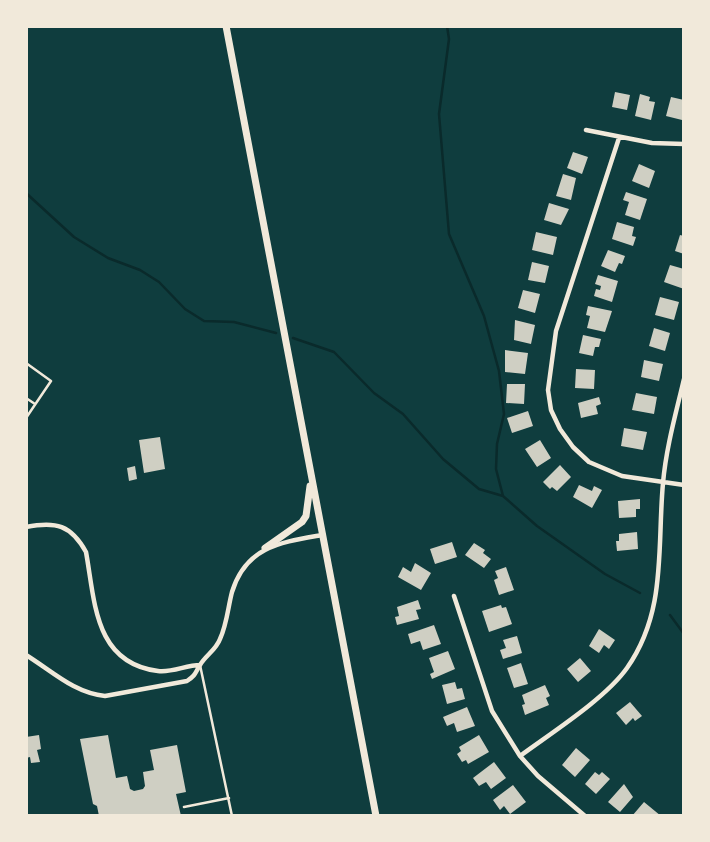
<svg xmlns="http://www.w3.org/2000/svg" width="710" height="842" font-family="'Exo 2',sans-serif">
<style>
.lines{fill:none;stroke-linecap:round;stroke-linejoin:round}
.stream{stroke:#0a2a2b;stroke-width:2.5}
.building{fill:#cfcfc3}
.service{stroke:#f1e9da;stroke-width:2.5}
.minor{stroke:#f1e9da;stroke-width:4.5}
.primary{stroke:#f1e9da;stroke-width:7}
</style>
<rect width="100%" height="100%" fill="#0f3d3e"/>
<g class="lines">
<!-- stream -->
<path class="stream" d="M447 26 449 39 439 114 449 234 484 316 499 371 504 414 497 444 496 469 503 496
M26 193 74 237 108 258 140 270 159 282 185 309 204 321 234 322 276 333
M293 338 334 352 374 393 403 414 443 459 479 489 503 496 537 526 605 574 640 593
M670 615 684 634"/>
</g>
<!-- building -->
<path class="building" d="M615 92 630 95 627 110 612 107Z
M640 94 650 97 649 101 655 102 651 120 635 116Z
M671 97 684 100 682 120 666 116Z
M573 152 588 157 582 174 567 168Z
M639 164 655 171 649 188 632 181Z
M563 174 576 178 571 200 556 196Z
M626 192 647 199 640 220 625 215 629 202 623 200Z
M549 203 569 209 561 225 544 220Z
M617 222 634 227 632 236 636 237 633 246 612 239Z
M536 232 557 237 553 255 532 250Z
M680 235 684 236V254L675 251Z
M608 250 625 256 622 264 619 263 615 272 601 266Z
M532 262 549 266 545 283 528 280Z
M670 265 684 269V289L664 282Z
M598 275 618 281 612 302 594 296 596 289 600 290 601 286 595 284Z
M523 290 540 294 535 313 518 308Z
M660 297 679 302 674 320 655 315Z
M588 306 612 311 605 332 587 328 590 316 586 315Z
M515 320 535 325 531 344 514 340Z
M654 328 670 333 665 351 649 346Z
M583 335 601 339 599 347H595L593 356 579 353Z
M505 350 528 353 525 374 505 372Z
M644 360 663 364 659 381 641 377Z
M576 369 595 370 594 389 575 388Z
M507 384H525L524 404 506 403Z
M636 393 657 397 654 414 632 410Z
M599 397 601 404 596 406 598 414 581 418 578 403Z
M528 411 533 426 512 433 507 418Z
M624 428 647 432 643 450 621 446Z
M160 437 165 469 144 473 139 440Z
M540 440 551 458 537 467 525 449Z
M560 465 571 477 557 491 552 487 550 489 543 482Z
M135 466 137 479 129 481 127 468Z
M579 485 592 491 594 486 602 490 592 508 573 497Z
M640 499V509H636V517L619 518 618 501Z
M637 532 638 549 617 551 616 541H619V534Z
M452 542 457 557 435 564 430 549Z
M474 543 485 550 483 553 491 559 484 568 465 555Z
M415 563 431 573 421 590 398 577 403 567 411 572Z
M506 567 514 590 499 595 494 580 498 578 495 571Z
M418 600 421 609 416 610 419 619 397 625 395 617 399 616 397 607Z
M501 605 502 608 506 607 512 624 489 632 482 611Z
M434 625 441 644 423 650 420 641 411 644 408 634Z
M599 629 615 640 609 649 604 645 599 653 589 646Z
M517 636 522 653 503 659 500 650 506 648 503 640Z
M448 651 455 669 432 679 430 674 434 672 429 658Z
M580 658 591 671 578 682 567 669Z
M521 663 528 684 514 688 507 668Z
M455 682 457 689 462 688 465 699 447 704 442 685Z
M545 685 550 696 546 698 549 705 525 715 522 705 525 704 522 695Z
M630 702 642 716 635 721 633 718 626 725 616 713Z
M467 707 475 726 457 732 454 723 447 726 443 717Z
M39 735 41 749 37 750 40 762 31 763 30 757 26 758V737Z
M108 735 116 778 127 776 130 789 134 791 143 789 145 786 143 772 154 770 150 750 177 745 186 792 176 794 181 816H99L97 806 93 804 80 739Z
M479 735 489 752 468 764 466 760 462 762 457 754 461 751 459 747Z
M576 748 590 760 575 777 562 765Z
M494 762 506 778 491 789 486 782 479 786 473 778Z
M595 772 599 775 602 772 610 779 596 794 585 784Z
M624 784 633 797 620 812 608 802Z
M513 785 526 802 510 814 504 806 500 810 493 800Z
M644 802 661 816H632Z"/>
<g class="lines">
<!-- service -->
<path class="service" d="M26 363 51 381 26 418
M26 398 35 404
M200 665 232 816
M184 807 229 798"/>
<!-- minor -->
<path class="minor" d="M586 130 652 143 684 144
M619 138 556 331 548 390 551 410 560 429 573 447 589 462 622 476 684 485
M26 527C56 521 71 525 86 552 95 601 94 663 158 671 172 673 186 665 200 665
M454 596 492 711 520 756 538 776 585 816
M26 655C52 671 74 693 105 696L187 681C196 675 195 673 200 665 206 655 216 650 220 639 227 624 228 607 232 592 246 546 282 542 322 535
M520 756C551 733 605 699 627 668 667 611 657 548 663 483 666 448 676 413 684 379"/>
<!-- primary -->
<path class="primary" d="M226 26 376 816
M265 548 302 522 306 516 310 486"/>
</g>
<!-- border -->
<rect width="710" height="842" fill="none" stroke="#f1e9da" stroke-width="56"/>
</svg>
